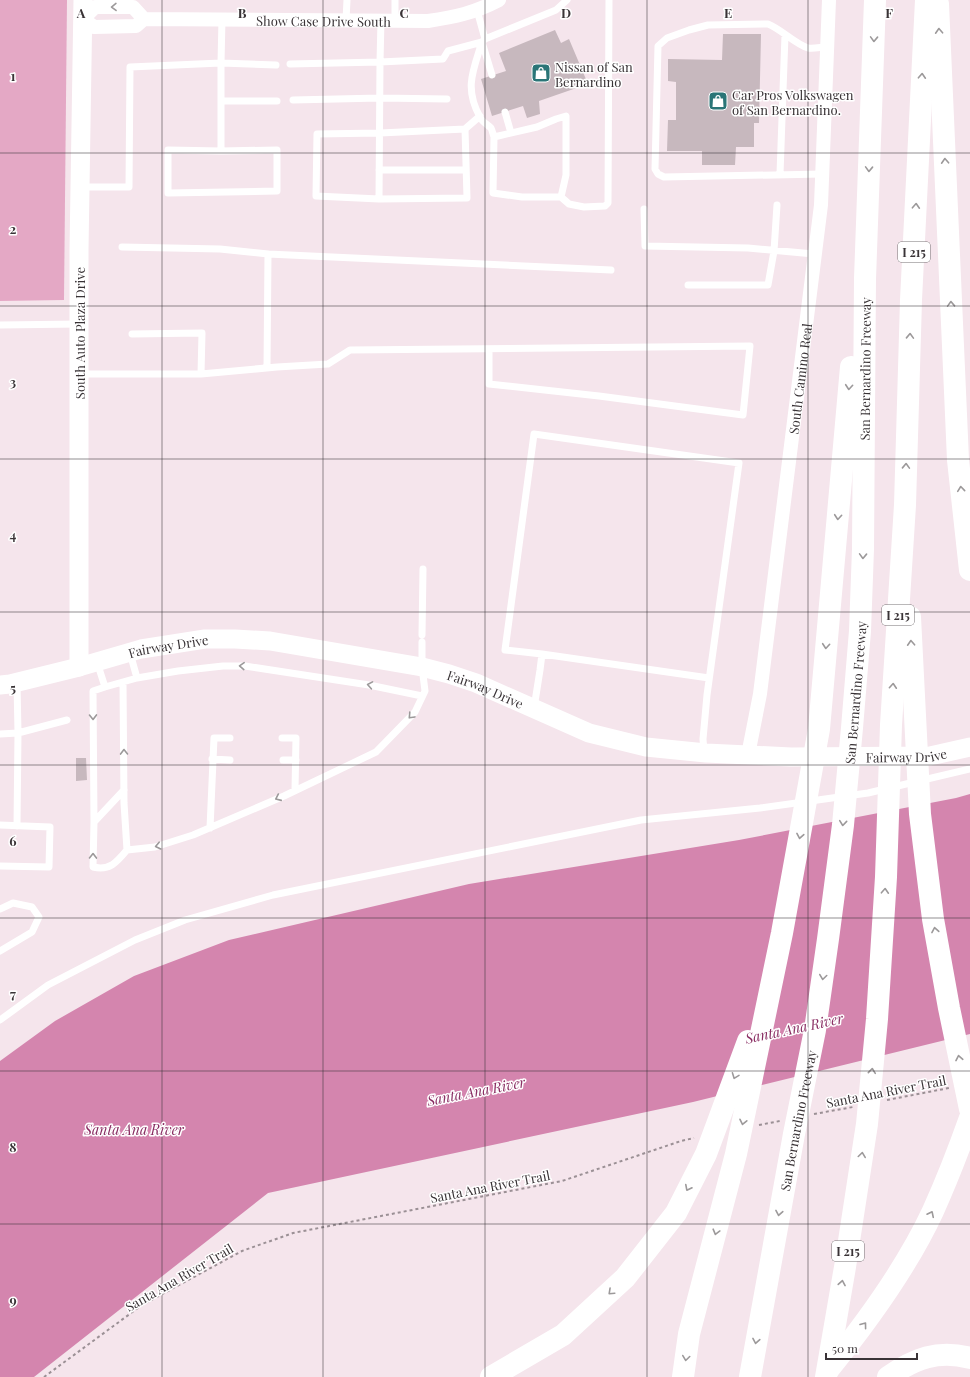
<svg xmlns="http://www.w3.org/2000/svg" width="970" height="1377" font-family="'Playfair Display',serif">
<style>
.green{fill:#e4a8c5}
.water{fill:#d485ae}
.building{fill:#c7b8be}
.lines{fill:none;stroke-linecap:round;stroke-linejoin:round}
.path{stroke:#9b9095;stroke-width:2;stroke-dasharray:3 3;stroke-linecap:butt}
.lane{stroke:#fff;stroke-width:7}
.street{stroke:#fff;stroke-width:14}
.secondary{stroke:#fff;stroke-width:19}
.highway{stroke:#fff;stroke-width:22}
.oneway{stroke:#9c999a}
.grid{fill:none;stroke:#393336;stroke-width:1;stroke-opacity:0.55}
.labels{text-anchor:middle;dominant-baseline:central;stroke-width:3;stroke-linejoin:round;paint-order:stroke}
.shield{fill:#fff;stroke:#747072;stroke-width:1}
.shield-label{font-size:12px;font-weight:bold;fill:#393336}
.street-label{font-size:13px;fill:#393336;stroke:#fff}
.poi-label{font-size:13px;fill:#393336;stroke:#fff;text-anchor:start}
.water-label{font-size:14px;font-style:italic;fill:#882b61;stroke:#fff}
.grid-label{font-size:13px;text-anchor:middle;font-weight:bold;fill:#393336;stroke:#fff;stroke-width:3;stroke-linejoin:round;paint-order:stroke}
</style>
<rect width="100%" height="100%" fill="#f5e5ec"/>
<!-- green -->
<path class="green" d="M0 0H67L64 300 0 301Z"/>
<!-- water -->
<path class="water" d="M970 794V1034L693 1102 268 1193 34 1377H0V1061L55 1021 134 976 229 940 469 884 739 840 956 798Z"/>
<!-- building -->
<path class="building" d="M555 30 561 43 569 39 588 84 539 101 540 114 527 118 523 106 492 116 481 79 506 71 499 53Z
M723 34H761L759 123H754V147H736L735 165H702V151H667L668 120H676V82L668 81V59L722 60Z
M76 758H86L87 780 76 781Z"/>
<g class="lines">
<!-- path -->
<path class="path" d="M887 1100 949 1088
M814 1114 853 1107
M759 1125 780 1121
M44 1377 142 1305 242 1251 293 1233 562 1181 681 1141 694 1138"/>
<!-- lane -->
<path class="lane" d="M395 0V20
M477 10 485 39 482 42C473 71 464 88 480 117 482 122 487 124 491 128 492 130 493 134 494 137L493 193 522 197H561L569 204 584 207 605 206 608 203 609 0
M346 20 347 0
M485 39 556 10 567 0
M482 42 492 75
M290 64 380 62 381 20
M293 100 380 98 447 99
M221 101H277
M505 112 511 133
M480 116 465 129 467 198 379 199 380 62 443 59 448 51 482 42
M494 137 537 127 556 119 566 116V175L561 197
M221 151 168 150V193L277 191V150L221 151V63L276 65
M379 170H466
M780 174 785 35
M822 174 664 177 658 174 655 169 658 46 667 38 689 30 708 25 768 24C781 29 795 44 808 48 813 49 822 47 827 47
M80 187H129L130 67 221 63 222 19
M379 199 316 196 317 134 380 133 465 129
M644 209 645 246 748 248 814 254
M122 247 220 249 268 254 267 368
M268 254 611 270
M688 285H768L774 251 777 205
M0 325 79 324
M132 334 202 333 201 374
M80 374H201L277 367 328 364 350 350 750 346 743 415 599 396 489 384V349
M422 635 423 569
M130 653 137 678
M542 654 709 678
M97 662 105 687 137 678 178 671 223 666H245L369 685 422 696
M123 682 124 803 127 850 155 847 193 835 284 796 376 752 415 712 425 691 422 667V642
M17 683 18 733 67 720
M534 708 540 670 542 654 505 650 534 434 739 463 707 695 703 739 704 753
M0 734 18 733 17 826
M282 738H296L295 790
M212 759 230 760
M283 760H296
M124 790 94 822 93 867C110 871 117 862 127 850
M94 822 93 691 105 687
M0 825 50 827 49 867 0 866
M210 828 214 738H230
M0 909 13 903 32 907 39 917 32 932 0 951
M0 1020 48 985 135 940 185 920 273 895 641 820 760 808 868 793 970 769"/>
<!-- street -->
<g class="street">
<path id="s1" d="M144 19 133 7H95L83 19 94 27 136 26 144 19 428 21C455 17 474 13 499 0"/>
<path id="s2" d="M748 755 760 694 821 205 829 0"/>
</g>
<!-- secondary -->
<g class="secondary">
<path d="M79 667V250L83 0"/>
<path id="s3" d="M0 685 10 684 79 667 141 649 205 639H235L270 641 422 667 449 674 476 683 589 733 646 747 706 753 791 757 930 756 970 747"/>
</g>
<!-- highway -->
<g class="highway">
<path d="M938 4 958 460 970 570"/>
<path d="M910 617 920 814 933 919 949 1008 970 1109"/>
<path d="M828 1370C867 1322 907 1267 933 1211 947 1180 959 1149 970 1118"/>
<path d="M491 1377 563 1335 625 1278 676 1213 706 1154 748 1041"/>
<path d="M683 1377 689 1334 736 1154 782 933 819 729 851 367"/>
<path id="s4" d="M750 1377 794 1134 815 1030 828 939 843 825 852 728 860 631 863 549 865 279 875 0"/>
<path d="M826 1377 845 1267 867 1124 877 1019 886 877 891 725 905 505 911 300 926 0"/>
<path d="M888 1377C914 1359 938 1349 970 1358"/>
</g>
</g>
<!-- one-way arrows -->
<defs><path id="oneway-chevron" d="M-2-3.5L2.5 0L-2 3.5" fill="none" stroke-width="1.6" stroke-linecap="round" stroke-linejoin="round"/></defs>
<g class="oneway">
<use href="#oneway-chevron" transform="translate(114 7) rotate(179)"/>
<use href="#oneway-chevron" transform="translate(939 31) rotate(-93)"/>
<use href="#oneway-chevron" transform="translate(874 39) rotate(92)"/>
<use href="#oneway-chevron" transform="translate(922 76) rotate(-87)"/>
<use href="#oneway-chevron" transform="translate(945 161) rotate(-93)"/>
<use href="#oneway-chevron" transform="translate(869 169) rotate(92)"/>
<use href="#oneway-chevron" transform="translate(916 206) rotate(-87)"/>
<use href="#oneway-chevron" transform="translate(951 304) rotate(-92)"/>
<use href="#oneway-chevron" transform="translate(910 336) rotate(-88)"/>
<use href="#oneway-chevron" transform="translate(849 387) rotate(95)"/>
<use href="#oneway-chevron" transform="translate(906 466) rotate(-88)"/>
<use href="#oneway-chevron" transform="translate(961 489) rotate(-96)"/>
<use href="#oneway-chevron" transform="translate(838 517) rotate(95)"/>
<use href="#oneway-chevron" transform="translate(863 556) rotate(92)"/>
<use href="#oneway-chevron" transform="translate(911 643) rotate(-93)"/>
<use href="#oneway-chevron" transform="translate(826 646) rotate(95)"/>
<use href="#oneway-chevron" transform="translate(242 666) rotate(-177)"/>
<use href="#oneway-chevron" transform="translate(370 685) rotate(-170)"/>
<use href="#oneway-chevron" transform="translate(893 686) rotate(-86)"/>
<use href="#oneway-chevron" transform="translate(411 716) rotate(133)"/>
<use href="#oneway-chevron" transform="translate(93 717) rotate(89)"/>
<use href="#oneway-chevron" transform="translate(124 752) rotate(-91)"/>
<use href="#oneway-chevron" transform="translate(278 798) rotate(156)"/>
<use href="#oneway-chevron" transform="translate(843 823) rotate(96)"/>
<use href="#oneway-chevron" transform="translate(800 836) rotate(100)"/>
<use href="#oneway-chevron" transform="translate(158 846) rotate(167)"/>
<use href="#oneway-chevron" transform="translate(93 856) rotate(-89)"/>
<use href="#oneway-chevron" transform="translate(885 891) rotate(-87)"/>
<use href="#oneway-chevron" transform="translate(935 930) rotate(-100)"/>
<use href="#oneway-chevron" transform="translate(823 977) rotate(98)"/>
<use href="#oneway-chevron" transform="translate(959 1058) rotate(-101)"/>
<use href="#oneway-chevron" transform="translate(872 1071) rotate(-84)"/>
<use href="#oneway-chevron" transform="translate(735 1076) rotate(111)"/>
<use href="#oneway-chevron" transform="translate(743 1122) rotate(102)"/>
<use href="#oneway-chevron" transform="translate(862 1155) rotate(-82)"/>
<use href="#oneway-chevron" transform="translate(688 1188) rotate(117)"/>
<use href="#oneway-chevron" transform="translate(779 1213) rotate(100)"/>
<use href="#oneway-chevron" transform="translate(931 1214) rotate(-64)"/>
<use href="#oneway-chevron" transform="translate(716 1232) rotate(105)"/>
<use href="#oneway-chevron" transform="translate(842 1283) rotate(-80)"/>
<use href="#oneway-chevron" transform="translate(611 1292) rotate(137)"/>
<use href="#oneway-chevron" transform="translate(864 1325) rotate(-53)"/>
<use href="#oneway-chevron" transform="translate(756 1341) rotate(100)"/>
<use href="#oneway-chevron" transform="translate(686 1358) rotate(98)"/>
</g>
<!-- grid -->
<path class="grid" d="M162 0V1377M323 0V1377M485 0V1377M647 0V1377M808 0V1377M0 153H970M0 306H970M0 459H970M0 612H970M0 765H970M0 918H970M0 1071H970M0 1224H970"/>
<!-- icons -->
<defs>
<symbol id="shop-square" viewBox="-11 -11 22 22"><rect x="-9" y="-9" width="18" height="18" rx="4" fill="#2a7577" stroke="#fff"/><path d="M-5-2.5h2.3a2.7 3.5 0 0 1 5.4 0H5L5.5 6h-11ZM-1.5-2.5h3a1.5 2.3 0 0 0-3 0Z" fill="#fff"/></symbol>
</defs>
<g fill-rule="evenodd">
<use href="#shop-square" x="530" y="62" width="22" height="22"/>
<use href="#shop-square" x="707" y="90" width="22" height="22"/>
</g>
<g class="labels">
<!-- shield labels -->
<g class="shield">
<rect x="898" y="242" width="32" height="20" rx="3"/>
<rect x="882" y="605" width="32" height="20" rx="3"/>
<rect x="832" y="1241" width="32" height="20" rx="3"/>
</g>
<g class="shield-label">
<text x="914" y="252">I 215</text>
<text x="898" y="615">I 215</text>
<text x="848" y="1251">I 215</text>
</g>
<!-- street labels -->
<g class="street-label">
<text stroke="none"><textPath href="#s1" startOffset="317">Show Case Drive South</textPath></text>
<text transform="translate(79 333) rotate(-90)">South Auto Plaza Drive</text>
<text stroke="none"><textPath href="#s4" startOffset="1017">San Bernardino Freeway</textPath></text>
<text stroke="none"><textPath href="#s2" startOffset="380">South Camino Real</textPath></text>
<text stroke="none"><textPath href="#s3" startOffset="173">Fairway Drive</textPath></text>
<text stroke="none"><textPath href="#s3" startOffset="497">Fairway Drive</textPath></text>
<text stroke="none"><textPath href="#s4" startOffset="693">San Bernardino Freeway</textPath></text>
<text stroke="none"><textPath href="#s3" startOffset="929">Fairway Drive</textPath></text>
<text transform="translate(886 1091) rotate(-11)">Santa Ana River Trail</text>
<text stroke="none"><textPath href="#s4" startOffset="261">San Bernardino Freeway</textPath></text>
<text transform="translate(490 1186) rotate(-11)">Santa Ana River Trail</text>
<text transform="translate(179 1277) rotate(-30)">Santa Ana River Trail</text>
</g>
<!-- poi labels -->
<g class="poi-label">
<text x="555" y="66">Nissan of San<tspan x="555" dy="15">Bernardino</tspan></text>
<text x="732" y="94">Car Pros Volkswagen<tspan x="732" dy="15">of San Bernardino.</tspan></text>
</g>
<!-- water labels -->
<g class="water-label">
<text transform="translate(794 1028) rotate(-12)">Santa Ana River</text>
<text transform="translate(476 1091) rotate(-11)">Santa Ana River</text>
<text x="134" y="1129">Santa Ana River</text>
</g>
</g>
<g class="grid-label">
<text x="81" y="18">A</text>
<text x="242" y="18">B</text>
<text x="404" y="18">C</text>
<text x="566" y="18">D</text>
<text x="728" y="18">E</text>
<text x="889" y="18">F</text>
<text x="13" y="81">1</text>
<text x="13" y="234">2</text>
<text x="13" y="387">3</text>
<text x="13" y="540">4</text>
<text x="13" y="693">5</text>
<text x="13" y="846">6</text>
<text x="13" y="999">7</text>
<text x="13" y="1152">8</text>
<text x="13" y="1305">9</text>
</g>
<!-- scale -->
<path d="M826 1353v6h91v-6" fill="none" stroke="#393336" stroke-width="2"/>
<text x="832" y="1353" font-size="12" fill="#393336" stroke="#ffffff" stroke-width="3" paint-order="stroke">50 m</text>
</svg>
